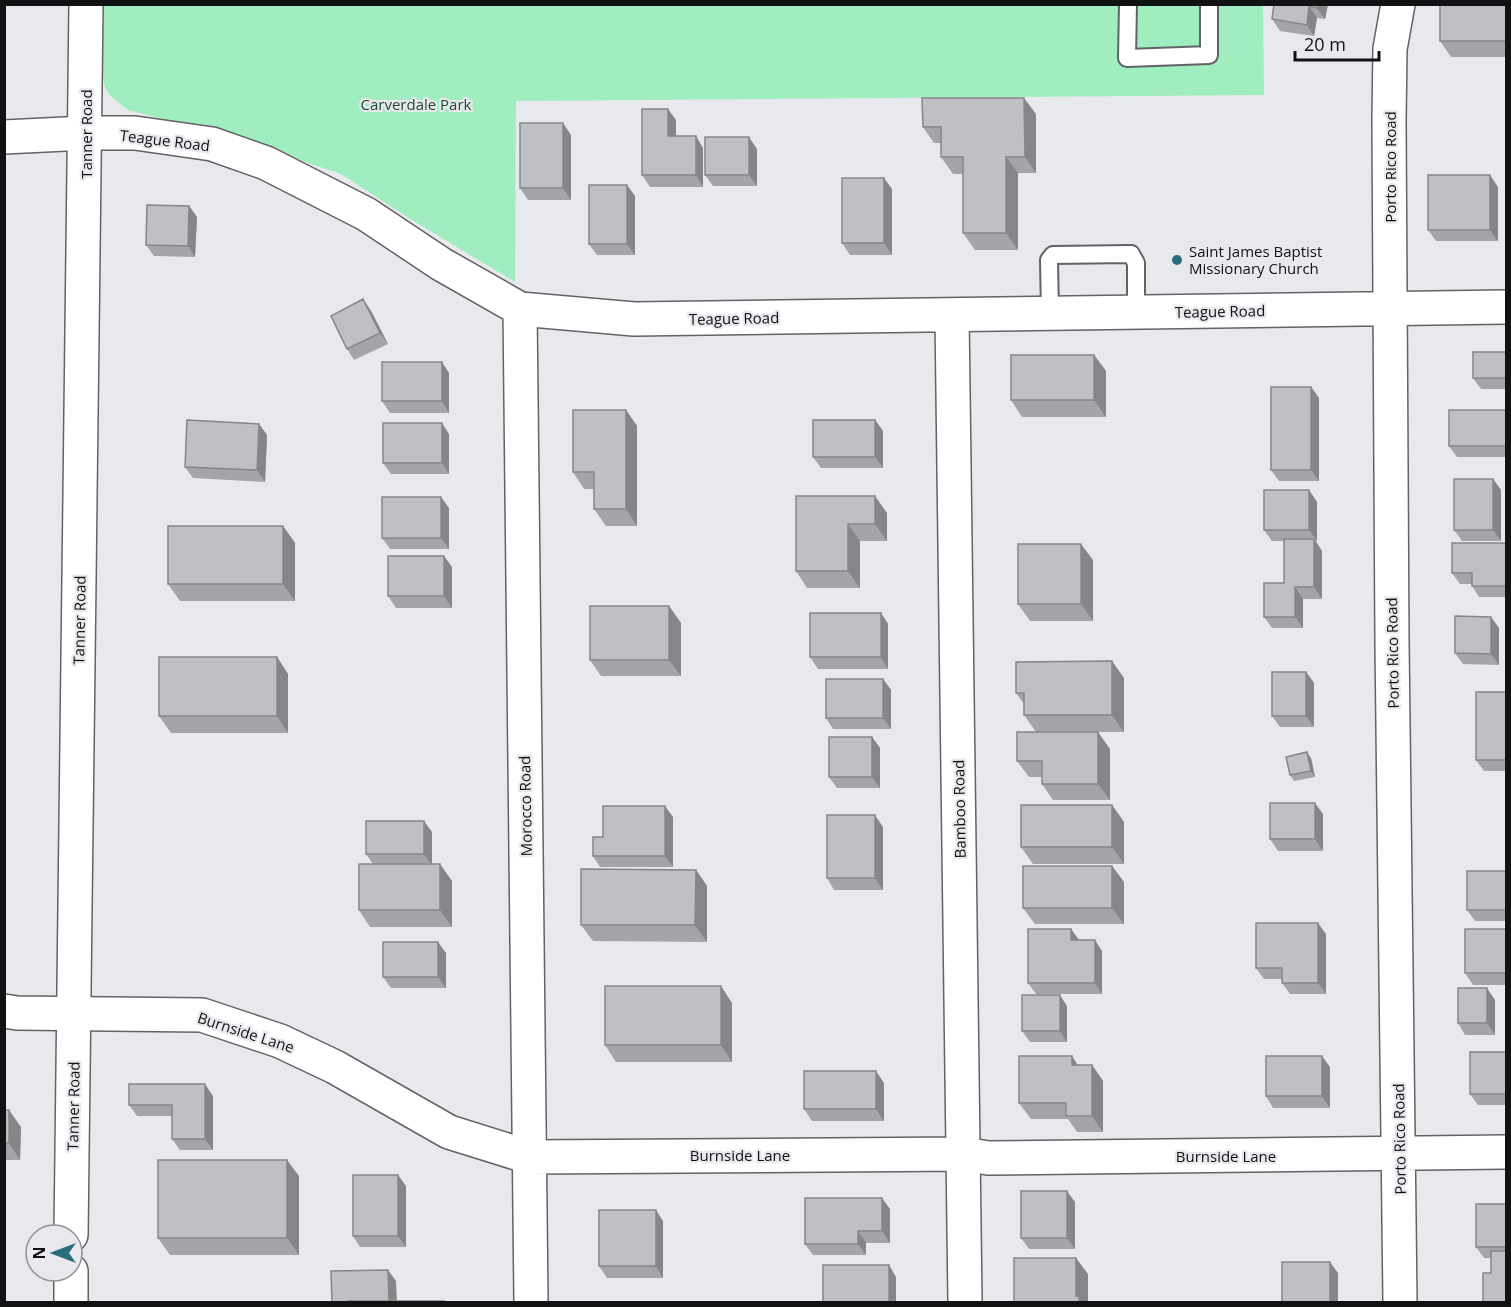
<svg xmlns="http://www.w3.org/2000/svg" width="1511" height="1307" font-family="'Open Sans',sans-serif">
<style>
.green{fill:#a0edbf}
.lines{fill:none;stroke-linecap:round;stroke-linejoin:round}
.service-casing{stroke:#626366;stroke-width:20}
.minor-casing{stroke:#626366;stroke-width:36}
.tertiary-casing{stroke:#626366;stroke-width:36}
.secondary-casing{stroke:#626366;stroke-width:36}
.service{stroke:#fff;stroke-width:16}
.minor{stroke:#fff;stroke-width:33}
.tertiary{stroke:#fff;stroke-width:33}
.secondary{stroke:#fff;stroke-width:33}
.wall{fill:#a4a5a8}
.shaded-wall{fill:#868688}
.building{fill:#bfc0c3;stroke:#868688;stroke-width:1.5}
.poi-dot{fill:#2b6d7f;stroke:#e8e9ed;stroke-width:2}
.labels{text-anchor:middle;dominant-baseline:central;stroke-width:4.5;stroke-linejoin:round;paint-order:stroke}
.park-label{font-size:15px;fill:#204732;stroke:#e8e9ed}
.street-label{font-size:15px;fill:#111213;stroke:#e8e9ed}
.poi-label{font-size:15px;fill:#111213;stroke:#e8e9ed;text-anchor:start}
</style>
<rect width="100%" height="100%" fill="#e8e9ed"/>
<!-- green -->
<path class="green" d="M102 5H1263L1264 95 516 101 515 282 412 220 341 174 228 136 128 110C121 104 112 99 107 91 99 77 102 23 102 5Z"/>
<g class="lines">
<defs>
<path id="service" d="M1128 4 1127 58 1209 55V4
M1050 314 1049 260 1053 255 1131 254 1136 263V313"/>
<path id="minor" d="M1398 4 1390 49 1389 120 1392 643 1400 1302
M86 133H135L212 144 266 163 366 214 441 264 520 309 634 319 1506 307
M520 309 531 1302
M952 316 965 1302
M4 1011 17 1013 202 1015 280 1041 335 1067 449 1132 529 1157 964 1154 988 1158 1506 1152"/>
<path id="tertiary" d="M4 137 86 133"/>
<path id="secondary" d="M71 1235 86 4
M71 1302V1271"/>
</defs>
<!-- service casing -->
<use href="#service" class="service-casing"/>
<!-- minor casing -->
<use href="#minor" class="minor-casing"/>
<!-- tertiary casing -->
<use href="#tertiary" class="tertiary-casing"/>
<!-- secondary casing -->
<use href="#secondary" class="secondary-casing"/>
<!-- service -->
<use href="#service" class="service"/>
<!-- minor -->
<use href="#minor" class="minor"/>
<!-- tertiary -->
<use href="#tertiary" class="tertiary"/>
<!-- secondary -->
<use href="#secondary" class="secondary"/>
</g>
<!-- wall -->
<path class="wall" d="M1274 4H1328L1325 19 1317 18 1314 36 1280 31 1272 19Z
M1506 4V57H1451L1440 41Z
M1036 114V173H1018V250H975L963 233V174H953L941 157V143H934L923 127Z
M676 120V136L703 148V187H650L642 175Z
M571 135V200H528L520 188Z
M757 149V186H713L705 175Z
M1498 187V241H1436L1428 230Z
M892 189V255H850L842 243Z
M635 196V255H597L589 244Z
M189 206 197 217 195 257 154 256 146 245Z
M363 299 371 311 388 344 354 360 347 349Z
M1506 352V389H1481L1473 378Z
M1094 355 1106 371V417H1022L1011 400Z
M449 373V413H390L382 401Z
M1311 387 1319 398V481H1279L1271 470Z
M626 410 637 426V526H606L594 509V489H584L573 472Z
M1506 410V457H1457L1449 446Z
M875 420 883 431V468H821L813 457Z
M259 424 267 435 265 482 193 478 185 467Z
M449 434V474H391L383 463Z
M1493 479 1501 490V541H1462L1454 530Z
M1309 490 1317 502V541H1316L1322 551V599H1303V628H1272L1264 617 1284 583V541H1272L1264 530Z
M796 496 887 513V541H860V588H807L796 571Z
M449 508V549H390L382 538Z
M283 526 295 543V601H180L168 584Z
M1506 543V597H1479L1472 586V584H1460L1452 573Z
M1093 560V621H1030L1018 604Z
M452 567V608H396L388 596Z
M669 606 681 623V676H601L590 660Z
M881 613 888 624V669H818L810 657Z
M1499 628V665L1463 664 1455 653Z
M277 657 288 674V733H171L159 716Z
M1306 672 1314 683V727H1280L1272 716Z
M1124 678V732H1036L1024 715V704L1016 693Z
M883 679 891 690V729H833L826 718Z
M1506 692V771H1484L1476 760Z
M872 737 880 748V788H837L829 777Z
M1110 749V800H1053L1042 784V777H1029L1017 761Z
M1311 758 1315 777 1294 781 1290 775Z
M1112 805 1124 822V864H1033L1021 847Z
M1323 814V851H1278L1270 839Z
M673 817V867H600L593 856 603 837Z
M883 827V890H834L827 878Z
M432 832V864L452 881V927H370L359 910 373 864 366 854Z
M1112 866 1124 882V924H1035L1023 908Z
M696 870 707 886V942L593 941 581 925Z
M1506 871V921H1475L1467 910Z
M1071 929 1078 940 1102 951V994H1036L1028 983Z
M1506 929V985H1473L1465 973Z
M1326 934V994H1290L1282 983V979H1264L1256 968Z
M446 953V988H391L383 977Z
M1495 1000V1035H1465L1458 1023Z
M732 1003V1062H616L605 1045Z
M1067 1006V1042H1030L1022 1031Z
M1506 1052V1105H1478L1470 1094Z
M1078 1065H1092L1103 1081V1132H1077L1068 1119H1031L1019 1103Z
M1330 1067V1108H1273L1266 1096Z
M884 1083V1121H812L804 1109Z
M213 1096V1150H180L172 1139V1116H137L129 1105Z
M4 1110 21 1127 20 1160H4Z
M299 1176V1255H170L158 1238Z
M406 1186V1247H360L353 1236Z
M1075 1202V1249H1029L1021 1238Z
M1506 1204V1302L1491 1273V1258H1484L1476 1247Z
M890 1209V1243H866V1255H813L805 1244Z
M663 1221V1278H607L599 1266Z"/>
<!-- shaded-wall -->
<path class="shaded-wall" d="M1318 4H1328L1325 19 1317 8Z
M1309 6 1317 18 1314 36 1307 25Z
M1024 98 1036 114V173L1025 157Z
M668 109 676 120V148L668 136Z
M563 123 571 135V200L563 188Z
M696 136 703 148V187L696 175Z
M749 137 757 149V186L749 175Z
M1006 157 1018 173V250L1006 233Z
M1490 175 1498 187V241L1490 230Z
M884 178 892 189V255L884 243Z
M627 185 635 196V255L627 244Z
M189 206 197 217 195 257 188 246Z
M363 299 371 311 388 344 380 333Z
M1094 355 1106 371V417L1094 400Z
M442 362 449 373V413L442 401Z
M1311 387 1319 398V481L1311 470Z
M626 410 637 426V526L626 509Z
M875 420 883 431V468L875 457Z
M442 423 449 434V474L442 463Z
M259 424 267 435 265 482 257 470Z
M1493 479 1501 490V541L1493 530Z
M1309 490 1317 502V541L1309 530Z
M875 496 887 513V541L875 524Z
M441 497 449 508V549L441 538Z
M848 524 860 541V588L848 571Z
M283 526 295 543V601L283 584Z
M1314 539 1322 551V599L1314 587Z
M1081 544 1093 560V621L1081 604Z
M444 556 452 567V608L444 596Z
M1295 587 1303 599V628L1295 617Z
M669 606 681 623V676L669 660Z
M881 613 888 624V669L881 657Z
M1491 617 1499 628V665L1491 654Z
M277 657 288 674V733L277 716Z
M1112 661 1124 678V732L1112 715Z
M1306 672 1314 683V727L1306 716Z
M883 679 891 690V729L883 718Z
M1098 732 1110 749V800L1098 784Z
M872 737 880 748V788L872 777Z
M1307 752 1311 758 1315 777 1311 771Z
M1315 803 1323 814V851L1315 839Z
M1112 805 1124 822V864L1112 847Z
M665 806 673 817V867L665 856Z
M875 815 883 827V890L875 878Z
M424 821 432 832V866L424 854Z
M440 864 452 881V927L440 910Z
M1112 866 1124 882V924L1112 908Z
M696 870 707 886V942L695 925Z
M1318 923 1326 934V994L1318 983Z
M1071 929 1079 940H1071Z
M1095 940 1102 951V994L1095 983Z
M438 942 446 953V988L438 977Z
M721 986 732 1003V1062L721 1045Z
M1487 988 1495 1000V1035L1487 1023Z
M1060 995 1067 1006V1042L1060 1031Z
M1072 1056 1083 1073 1072 1065Z
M1322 1056 1330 1067V1108L1322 1096Z
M1092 1065 1103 1081V1132L1092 1116Z
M876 1071 884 1083V1121L876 1109Z
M205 1084 213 1096V1150L205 1139Z
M9 1110 21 1127 20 1160 9 1143Z
M287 1160 299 1176V1255L287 1238Z
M398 1175 406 1186V1247L398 1236Z
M1067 1191 1075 1202V1249L1067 1238Z
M882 1198 890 1209V1243L882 1231Z
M656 1210 663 1221V1278L656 1266Z
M858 1231 866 1243V1255L858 1244Z
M1076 1258 1088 1274V1302H1079L1076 1296Z
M1330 1262 1338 1273V1302H1330Z
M889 1265 896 1277V1302H889Z
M388 1270 396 1281 397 1302H389Z"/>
<!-- building -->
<path class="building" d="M1274 4H1318L1317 8 1309 6 1307 25 1272 19Z
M1440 4H1506V41H1440Z
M922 98H1024L1025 157H1006V233H963V157H941V127H923Z
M642 109H668V136H696V175H642Z
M520 123H563V188H520Z
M705 137H749V175H705Z
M1428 175H1490V230H1428Z
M842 178H884V243H842Z
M589 185H627V244H589Z
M147 205 189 206 188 246 146 245Z
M363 299 380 333 347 349 331 316Z
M1473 352H1506V378H1473Z
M1011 355H1094V400H1011Z
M382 362H442V401H382Z
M1271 387H1311V470H1271Z
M573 410H626V509H594V472H573Z
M1449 410H1506V446H1449Z
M187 420 259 424 257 470 185 467Z
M813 420H875V457H813Z
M383 423H442V463H383Z
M1454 479H1493V530H1454Z
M1264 490H1309V530H1264Z
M796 496H875V524H848V571H796Z
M382 497H441V538H382Z
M168 526H283V584H168Z
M1284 539H1314V587H1295V617H1264V583H1284Z
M1452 543H1506V586H1472V573H1452Z
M1018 544H1081V604H1018Z
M388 556H444V596H388Z
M590 606H669V660H590Z
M810 613H881V657H810Z
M1455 616 1491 617V654L1455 653Z
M159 657H277V716H159Z
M1112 661V715H1024V693H1016V662Z
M1272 672H1306V716H1272Z
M826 679H883V718H826Z
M1476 692H1506V760H1476Z
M1017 732H1098V784H1042V761H1017Z
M829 737H872V777H829Z
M1307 752 1311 771 1290 775 1286 757Z
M1270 803H1315V839H1270Z
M1021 805H1112V847H1021Z
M603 806H665V856H593V837H603Z
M827 815H875V878H827Z
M366 821H424V854H366Z
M359 864H440V910H359Z
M1023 866H1112V908H1023Z
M581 869 696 870 695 925H581Z
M1467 871H1506V910H1467Z
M1256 923H1318V983H1282V968H1256Z
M1028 929H1071V940H1095V983H1028Z
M1465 929H1506V973H1465Z
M383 942H438V977H383Z
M605 986H721V1045H605Z
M1458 988H1487V1023H1458Z
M1022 995H1060V1031H1022Z
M1470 1052H1506V1094H1470Z
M1019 1056H1072V1065H1092V1116H1066V1103H1019Z
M1266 1056H1322V1096H1266Z
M804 1071H876V1109H804Z
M129 1084H205V1139H172V1105H129Z
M4 1110H9V1143H4Z
M158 1160H287V1238H158Z
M353 1175H398V1236H353Z
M1021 1191H1067V1238H1021Z
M805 1198H882V1231H858V1244H805Z
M1476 1204H1506V1247H1476Z
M599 1210H656V1266H599Z
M1491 1251H1506V1302H1483V1273H1491Z
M1014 1258H1076V1296H1079V1302H1014Z
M1282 1262H1330V1302H1282Z
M823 1265H889V1302H823Z
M388 1270 389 1301H348V1302H332L331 1271Z
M348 1301H444V1302H348Z"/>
<!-- markers -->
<circle class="poi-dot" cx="1177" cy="260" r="6"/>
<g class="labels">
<!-- park labels -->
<g class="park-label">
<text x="416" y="104">Carverdale Park</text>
</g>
<!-- street labels -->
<g class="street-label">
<text transform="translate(86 134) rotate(-90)">Tanner Road</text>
<text transform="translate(165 140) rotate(7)">Teague Road</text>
<text transform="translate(1390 167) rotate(-90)">Porto Rico Road</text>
<text transform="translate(1220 311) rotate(-1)">Teague Road</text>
<text transform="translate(734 318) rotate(-1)">Teague Road</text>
<text transform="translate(79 620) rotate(-89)">Tanner Road</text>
<text transform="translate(1392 653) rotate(-91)">Porto Rico Road</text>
<text transform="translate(525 806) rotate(-91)">Morocco Road</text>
<text transform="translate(959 809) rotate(-91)">Bamboo Road</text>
<text transform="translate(246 1032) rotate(18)">Burnside Lane</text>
<text transform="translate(73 1106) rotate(-89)">Tanner Road</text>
<text transform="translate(1399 1139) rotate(-91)">Porto Rico Road</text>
<text x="740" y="1155">Burnside Lane</text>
<text x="1226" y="1156">Burnside Lane</text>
</g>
<!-- poi labels -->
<g class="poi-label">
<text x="1189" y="251">Saint James Baptist<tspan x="1189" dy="17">Missionary Church</tspan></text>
</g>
</g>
<!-- border -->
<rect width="1511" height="1307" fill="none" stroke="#111213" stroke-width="12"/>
<!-- north arrow -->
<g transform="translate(54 1253) rotate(270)"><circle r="28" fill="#e8e9ed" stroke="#929396" stroke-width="1.5"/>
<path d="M0-4.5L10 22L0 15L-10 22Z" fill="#2b6d7f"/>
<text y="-9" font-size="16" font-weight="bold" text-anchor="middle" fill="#111213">N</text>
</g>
<!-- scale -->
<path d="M1295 51v9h84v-9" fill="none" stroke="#111213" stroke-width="3"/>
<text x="1304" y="51" font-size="18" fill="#111213" stroke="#e8e9ed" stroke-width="4.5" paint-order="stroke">20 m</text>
</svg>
